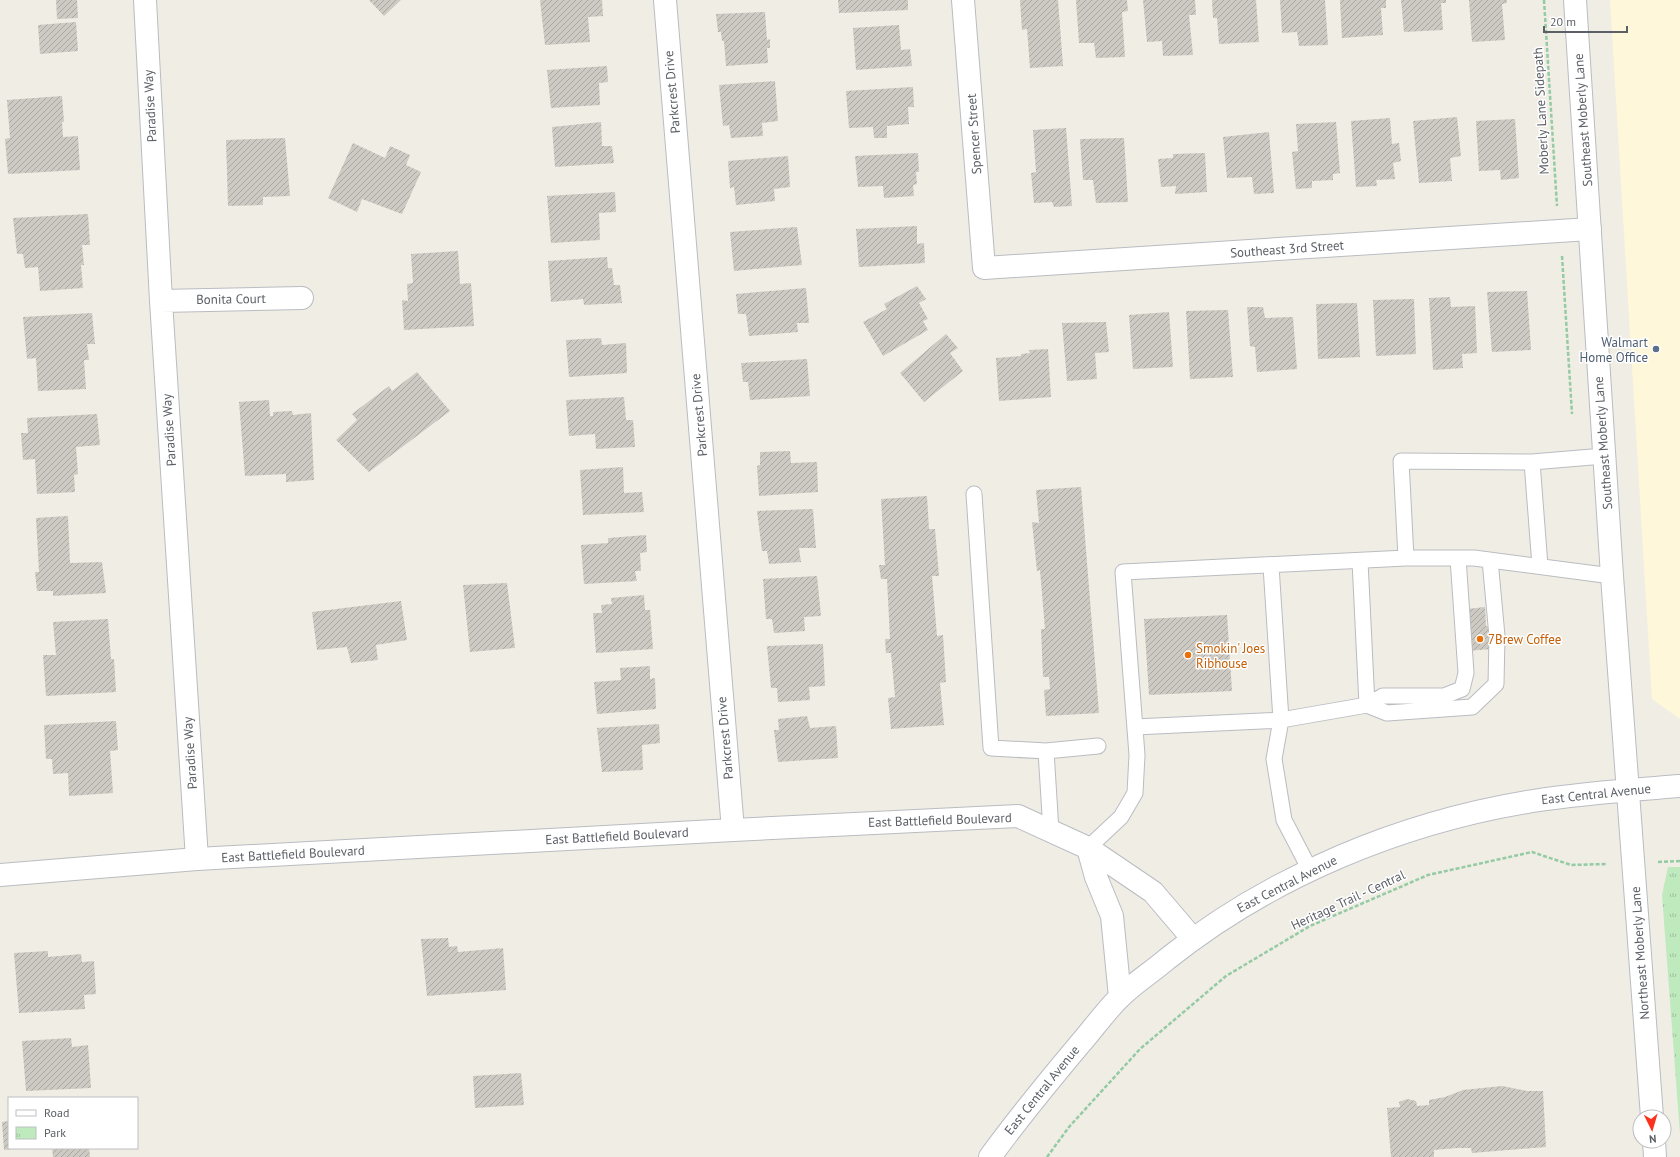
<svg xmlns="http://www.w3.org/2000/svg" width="1680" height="1157" font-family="'PT Sans',sans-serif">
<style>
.commercial{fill:#fff7da}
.park{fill:url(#park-tufts)}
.building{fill:url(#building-hatch)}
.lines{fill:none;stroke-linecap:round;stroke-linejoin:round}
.service-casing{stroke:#b9bcc1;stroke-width:17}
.minor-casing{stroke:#b9bcc1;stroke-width:24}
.tertiary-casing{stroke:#b9bcc1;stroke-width:24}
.secondary-casing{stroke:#b9bdc3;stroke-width:24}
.path{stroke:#94caa4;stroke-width:2.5;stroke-dasharray:4 2;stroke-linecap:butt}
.service{stroke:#fff;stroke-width:15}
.minor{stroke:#fff;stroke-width:22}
.tertiary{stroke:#fff;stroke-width:22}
.secondary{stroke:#fff;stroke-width:22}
.service-dot{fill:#5c6f8a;stroke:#fff;stroke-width:1.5}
.food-dot{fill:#e8710a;stroke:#fff;stroke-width:1.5}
.labels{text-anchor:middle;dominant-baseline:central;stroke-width:3;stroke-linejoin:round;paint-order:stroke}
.street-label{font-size:13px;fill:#5c6066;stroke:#fff}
.service-label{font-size:13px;fill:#4e5e75;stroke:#fff;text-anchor:end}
.food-label{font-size:13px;fill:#c56008;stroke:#fff;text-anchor:start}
</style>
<defs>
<pattern id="park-tufts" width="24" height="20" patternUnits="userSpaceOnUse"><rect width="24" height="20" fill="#beeabe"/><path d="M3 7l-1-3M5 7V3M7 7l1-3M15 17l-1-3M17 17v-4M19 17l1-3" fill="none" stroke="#9ec19e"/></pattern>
<pattern id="building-hatch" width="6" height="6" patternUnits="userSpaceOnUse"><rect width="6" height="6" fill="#cdcac3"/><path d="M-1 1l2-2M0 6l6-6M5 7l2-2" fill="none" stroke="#aaa7a2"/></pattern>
</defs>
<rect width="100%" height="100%" fill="#f0ede4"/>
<!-- commercial -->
<path class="commercial" d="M1610 0H1680V719L1652 699Z"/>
<!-- park -->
<path class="park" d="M1668 867H1680V1134L1662 895Z"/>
<!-- building -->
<path class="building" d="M56 0H77L78 18 57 19Z
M369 0H401L384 16Z
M540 0H602L603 16 588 17 590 42 545 45Z
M838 0H908V10L839 13Z
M1020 0H1058L1063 66 1030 68 1027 29 1022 30Z
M1076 0H1127L1128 11 1122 12 1125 57 1096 58 1094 43H1079Z
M1143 0H1195L1196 15H1189L1193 55 1163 56 1162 41 1147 42Z
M1212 0H1256L1259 42 1219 44 1217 18H1213Z
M1280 0H1325L1328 45 1299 46 1297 32 1282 33Z
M1340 0H1386V8H1381L1383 35 1342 38Z
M1401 0H1446V3H1441L1443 30 1404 32Z
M1469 0H1507V3L1502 4 1505 40 1472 42Z
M765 12 767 40 770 39V48H767L768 63 726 66 724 41H722L721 32H718L716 14Z
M76 22 78 51 40 54 38 25Z
M899 25 901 50 910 49 912 66 856 70 853 28Z
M607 66 608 82 599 83 600 105 551 108 547 70Z
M775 81 778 121 762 123 763 136 731 138 729 125 723 126 719 85Z
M913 87 914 107H908L909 124 887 126V138H874L873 127 849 128 846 91Z
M62 96 64 122H62L63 137 78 136 80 170 8 174 5 139 10 138 7 100Z
M1457 117 1461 156 1450 158 1452 181 1419 183 1413 121Z
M1390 118 1392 144 1399 143 1401 161 1393 163 1395 179 1376 180 1377 186 1356 187 1351 121Z
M1515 119 1519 178 1501 180 1500 170 1479 171 1476 121Z
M601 122 602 146H612L614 163 555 167 552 127Z
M1336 122 1340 173 1333 174V180L1312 181V188L1296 189 1292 152 1298 151 1296 124Z
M1066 128 1072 206 1054 207 1052 202 1034 203 1031 173 1036 172 1033 130Z
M1269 132 1274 193 1254 194 1252 177 1227 178 1223 137Z
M285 138 290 196 263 197V205L228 206 226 140Z
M1124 138 1128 202 1096 203 1093 180H1083L1080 139Z
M353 143 385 158 390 146 410 155 406 165 421 172 402 214 362 199 357 212 328 198Z
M918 153 919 172H916L917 184 913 185 914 196 884 198 883 186 858 187 855 156Z
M1205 153 1207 192 1175 194 1176 186 1161 187 1158 159 1173 158V154Z
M788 156 790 187 774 189 775 201 736 205 734 187 730 188 728 161Z
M615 192 616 212 599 213 600 240 551 243 547 196Z
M88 214 90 245H82L84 265H81L83 288 40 291 38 267 25 268 23 254H17L13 218Z
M917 226V244L924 243 925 263 859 267 856 229Z
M797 227 802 265 734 271 730 232Z
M458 251 460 284 471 283 474 326 404 330 402 300 408 301 407 284 413 283 411 254Z
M607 257 608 268H612L614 285H620L622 303 584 305 583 299 551 302 548 261Z
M917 286 926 299 919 303 928 319 923 321 928 330 883 356 863 322 887 309 884 304Z
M806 288 809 323H797L798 332 749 336 746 314H738L736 294Z
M1527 291 1531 350 1492 352 1487 292Z
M1450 297 1451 307 1475 306 1477 353 1462 354 1463 368 1433 370 1429 298Z
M1414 299 1416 354 1376 356 1373 300Z
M1357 303 1360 357 1318 359 1316 304Z
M1247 307H1263L1265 318 1293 317 1297 369 1257 372 1255 347 1250 346Z
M1228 310 1233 377 1190 379 1186 311Z
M1169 312 1173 367 1133 369 1129 315Z
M92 313 95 344H87L89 360H84L86 389 38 391 36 358 27 359 23 317Z
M1106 322 1109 352 1095 353 1097 379 1067 381 1062 323Z
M946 334 958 348 950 353 963 371 924 402 900 373Z
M601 338 602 345 626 343 627 373 569 377 566 340Z
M1048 349 1051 397 999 401 996 358 1021 356V354L1030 353 1029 350Z
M807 359 810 396 750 400 748 382H743L741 363Z
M417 372 450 411 369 472 336 440 357 420 352 414 389 386 392 391Z
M624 397 626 420H633L635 447 596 449 595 434 569 436 566 400Z
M269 400 270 416H273V412L292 411 293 415 311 413 314 480 286 482V474L245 476 239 402Z
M97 414 100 445 76 447 78 474 74 475 75 492 37 494 35 459 23 460 21 433H28L27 418Z
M790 451 791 463 817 462 818 492 759 496 757 466 760 465V452Z
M623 467 624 493 642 492 644 512 583 515 580 470Z
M1081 487 1099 713 1046 716 1044 690 1050 689 1049 677H1043L1041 629H1045L1040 570 1037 571 1032 522 1039 523 1036 490Z
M927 496 929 529H935L939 576H932L937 636 943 635 946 682 940 683 944 725 891 729 888 698 895 697 891 653H886L885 639H890L887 579H881L879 565H885L881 499Z
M813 509 816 548H799L801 562 769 564 767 551H762L757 511Z
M68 516 70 563 102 562 106 593 53 596V591H37L35 572H39L36 518Z
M646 535 647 552 640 553 641 571H635L637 581 584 584 581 545 608 543V538Z
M817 576 821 616 804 617 805 631 774 633 772 619H766L763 579Z
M507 583 515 648 470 652 463 585Z
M644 595 645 610H650L653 649 596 653 593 613H602L601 605 612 604 611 598Z
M401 601 407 640 376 645 378 660 351 663 347 647 317 650 312 612Z
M1485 607 1486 626H1490L1491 649 1467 651V609Z
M1227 615 1232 691 1149 695 1144 619Z
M108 619 111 659H114L116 692 46 696 43 655H56L53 622Z
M823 644 825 686 809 687 810 700 778 702 777 688H771L767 646Z
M650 666V679L655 678 656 709 597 714 594 682 621 680 620 668Z
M807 716 810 728 836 726 838 758 778 762 774 730H779L778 719Z
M116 721 118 750 110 751 113 793 69 796 68 773 53 774 52 759H46L44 725Z
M659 724 660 743 642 745 643 770 602 772 597 728Z
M448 938 449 947 457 946 458 952 503 948 506 990 427 996 421 939Z
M48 951V957L81 954 82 962 94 961 96 994 84 995 85 1009 19 1013 14 953Z
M71 1038 72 1047 88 1045 91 1088 26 1091 22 1041Z
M521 1073 524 1105 475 1108 473 1076Z
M1502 1086 1527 1091H1543L1546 1147 1472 1153 1471 1148H1457L1434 1150V1157H1391L1387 1108 1400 1107 1399 1102 1407 1099 1416 1101 1417 1106 1429 1105V1100L1445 1097 1463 1090Z
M9 1121V1148L12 1149 4 1150 2 1122Z
M52 1148H89L90 1157H53Z"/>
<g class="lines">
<defs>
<path id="service" d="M974 494 991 748 1046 751 1051 831
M1406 558 1401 461 1532 462
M1271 566 1281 720 1274 759 1284 820 1310 870
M1540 566 1532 462 1604 456
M1367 705 1387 713 1472 707 1496 684 1497 636 1490 560
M1367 705 1383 696H1444L1462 689 1466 673 1458 558
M1135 727 1281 720 1367 705 1360 561
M1046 751 1098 746
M1088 848 1121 817 1135 793 1137 755 1123 572 1406 558H1474L1612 576"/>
<path id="minor" d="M145 0 161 301 197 859
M665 0 733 830
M963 0 984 268 1590 229
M161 301 302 298"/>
<path id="tertiary" d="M1575 0 1612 576 1652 1117
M1088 848 1096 877 1112 916 1120 997
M0 875 197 859 733 830 1018 816 1088 848 1153 892 1193 939
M1654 1141 1655 1157"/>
<path id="secondary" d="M990 1157C1019 1117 1048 1082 1079 1045 1093 1029 1105 1012 1119 998 1134 983 1152 972 1167 959 1271 876 1402 822 1533 801 1582 793 1631 790 1680 786"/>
</defs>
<!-- service casing -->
<use href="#service" class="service-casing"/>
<!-- minor casing -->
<use href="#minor" class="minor-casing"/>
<!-- tertiary casing -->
<use href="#tertiary" class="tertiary-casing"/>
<!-- secondary casing -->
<use href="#secondary" class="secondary-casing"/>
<!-- path -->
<path class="path" d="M1544 0 1557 206
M1562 256 1572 414
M1658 862 1680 861
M1047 1157 1069 1127 1140 1049 1226 976 1310 926 1428 875 1532 852 1571 865 1607 864"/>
<!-- service -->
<use href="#service" class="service"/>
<!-- minor -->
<use href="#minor" class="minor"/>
<!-- tertiary -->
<use href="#tertiary" class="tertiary"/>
<!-- secondary -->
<use href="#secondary" class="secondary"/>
</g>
<!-- markers -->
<circle class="service-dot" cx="1656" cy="349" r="4"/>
<g class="food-dot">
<circle cx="1480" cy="639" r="4"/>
<circle cx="1188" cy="655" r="4"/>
</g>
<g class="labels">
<!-- street labels -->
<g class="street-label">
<text transform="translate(672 92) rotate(-95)">Parkcrest Drive</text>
<text transform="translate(150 106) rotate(-93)">Paradise Way</text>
<text transform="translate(1541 111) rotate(-93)">Moberly Lane Sidepath</text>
<text transform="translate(1583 120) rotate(-94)">Southeast Moberly Lane</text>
<text transform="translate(974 134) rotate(-94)">Spencer Street</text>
<text transform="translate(1287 249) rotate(-4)">Southeast 3rd Street</text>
<text transform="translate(231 299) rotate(-1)">Bonita Court</text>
<text transform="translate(699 415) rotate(-95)">Parkcrest Drive</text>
<text transform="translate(169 430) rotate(-94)">Paradise Way</text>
<text transform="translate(1603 443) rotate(-94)">Southeast Moberly Lane</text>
<text transform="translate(725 738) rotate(-95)">Parkcrest Drive</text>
<text transform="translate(190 753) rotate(-94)">Paradise Way</text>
<text transform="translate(1596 794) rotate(-6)">East Central Avenue</text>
<text transform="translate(940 820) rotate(-2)">East Battlefield Boulevard</text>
<text transform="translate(617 836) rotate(-3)">East Battlefield Boulevard</text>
<text transform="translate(293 854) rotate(-3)">East Battlefield Boulevard</text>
<text transform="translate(1287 884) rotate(-27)">East Central Avenue</text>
<text transform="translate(1348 900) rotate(-25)">Heritage Trail - Central</text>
<text transform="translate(1640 953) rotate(-94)">Northeast Moberly Lane</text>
<text transform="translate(1042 1090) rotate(-51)">East Central Avenue</text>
</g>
<!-- service labels -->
<g class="service-label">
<text x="1648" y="342">Walmart<tspan x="1648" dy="15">Home Office</tspan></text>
</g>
<!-- food labels -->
<g class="food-label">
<text x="1488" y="639">7Brew Coffee</text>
<text x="1196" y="648">Smokin' Joes<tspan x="1196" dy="15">Ribhouse</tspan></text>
</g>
</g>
<!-- legend -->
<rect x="8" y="1097" width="130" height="52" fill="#ffffff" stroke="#bebfc2"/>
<rect x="16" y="1110" width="20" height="6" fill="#ffffff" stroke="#bebfc2"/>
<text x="44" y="1117" font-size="12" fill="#5c6066">Road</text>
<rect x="16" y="1127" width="20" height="12" fill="url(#park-tufts)" stroke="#bebfc2"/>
<text x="44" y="1137" font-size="12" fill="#5c6066">Park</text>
<!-- north arrow -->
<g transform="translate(1652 1129) rotate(175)"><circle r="19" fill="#ffffff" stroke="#bebfc2"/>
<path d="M0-3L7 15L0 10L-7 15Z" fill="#fc311e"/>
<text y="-6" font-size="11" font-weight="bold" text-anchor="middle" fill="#5c6066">N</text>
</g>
<!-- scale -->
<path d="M1544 26v6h83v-6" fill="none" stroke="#5c6066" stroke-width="2"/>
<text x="1550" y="26" font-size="12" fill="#5c6066" stroke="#ffffff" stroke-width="3" paint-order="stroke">20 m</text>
</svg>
